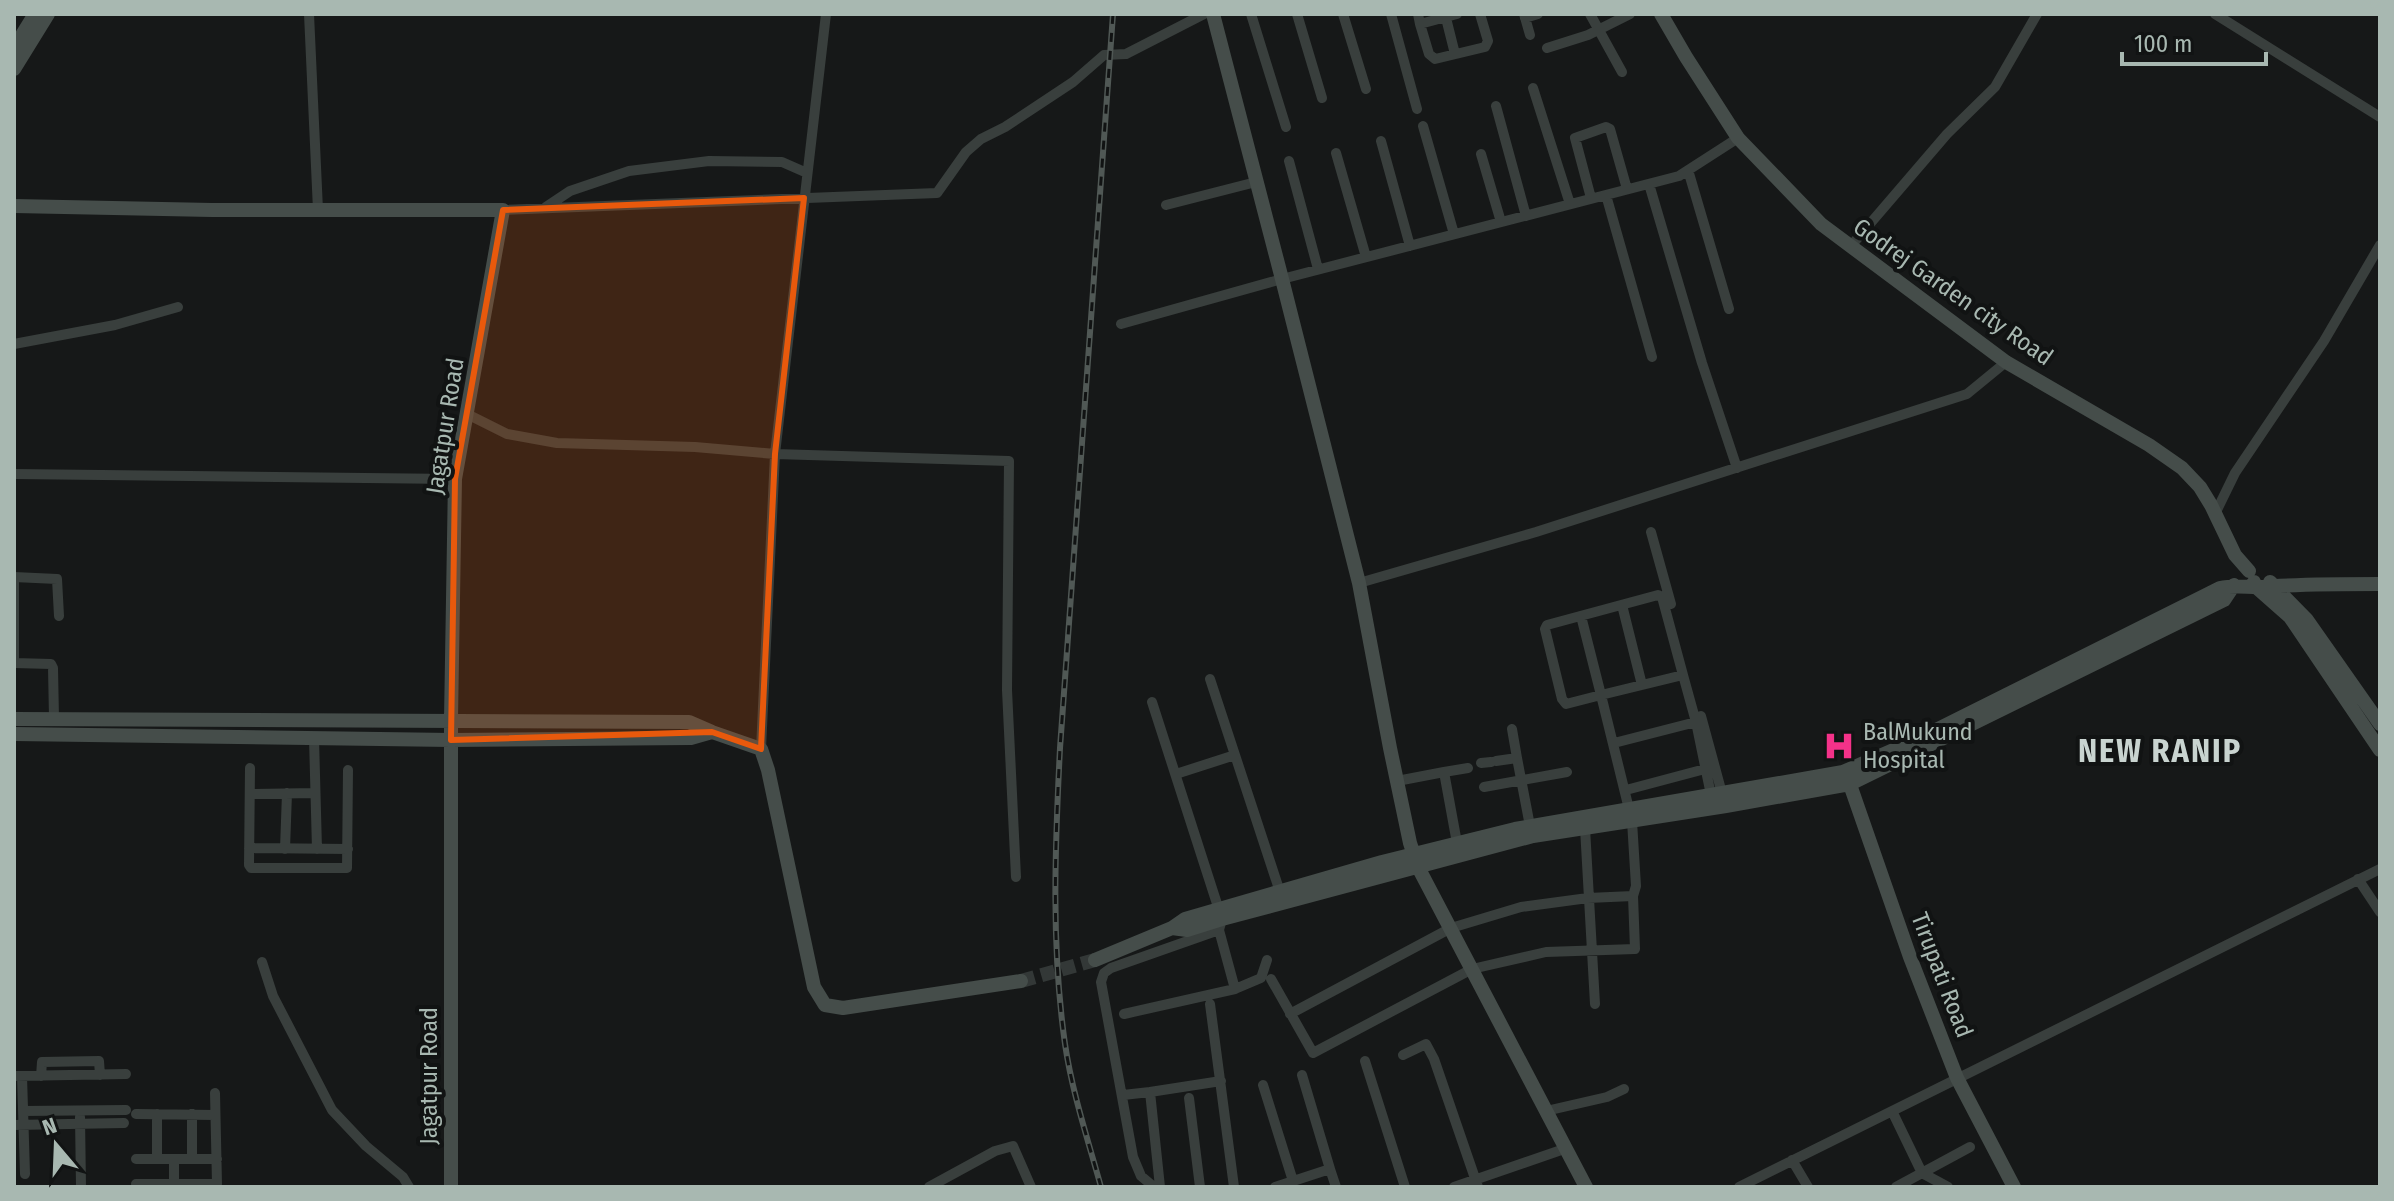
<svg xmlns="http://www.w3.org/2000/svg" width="2394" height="1201" font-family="'Fira Sans Condensed',sans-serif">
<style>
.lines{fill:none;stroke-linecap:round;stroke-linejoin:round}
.secondary-tunnel{stroke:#333837;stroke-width:14;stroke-dasharray:14 7;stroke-linecap:butt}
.street{stroke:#393f3d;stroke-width:10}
.secondary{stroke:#454d4a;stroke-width:14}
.rail-casing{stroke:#505855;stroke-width:6}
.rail{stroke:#111313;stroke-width:3;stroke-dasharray:9;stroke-linecap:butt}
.marked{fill:#e8590c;fill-opacity:0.2;stroke:#e8590c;stroke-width:6;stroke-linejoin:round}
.labels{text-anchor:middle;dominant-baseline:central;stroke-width:8;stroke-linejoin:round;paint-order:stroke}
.street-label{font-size:24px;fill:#a8b8b1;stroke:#111313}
.poi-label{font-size:24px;fill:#a8b8b1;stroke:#111313;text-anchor:start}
.district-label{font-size:32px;font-weight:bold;letter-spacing:2px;fill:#c9d4d0;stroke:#111313}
</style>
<rect width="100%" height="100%" fill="#161818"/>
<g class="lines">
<!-- secondary-tunnel -->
<path class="secondary-tunnel" d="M1021 981 1095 960"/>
<!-- street -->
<path class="street" d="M309 14 318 210
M1251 14 1286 127
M1297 14 1322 98
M1343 14 1366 89
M1391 14 1417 109
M1418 14 1420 24 1457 14
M1445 14 1455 54
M1524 14 1530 35
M1590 14 1622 72
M2215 14 2380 117
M1525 18 1538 14
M1420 24 1429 54 1435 59 1485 47 1488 41 1480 14
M1547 48 1588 35 1630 14
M1533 88 1570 204
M1496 106 1526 216
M1423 126 1454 234
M1381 141 1410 246
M1336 153 1366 257
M1481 154 1501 222
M1289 161 1318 269
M1688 170 1729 309
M1649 184 1702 363 1737 468
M1606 195 1652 357
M1591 198 1575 138 1606 127 1610 129 1627 189
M1166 205 1256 182
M546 207 570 191 629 171 709 161 782 162 807 173
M503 210 937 193 966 152 981 139 1005 127 1073 82 1104 55 1126 54 1204 14
M1850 247 1947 134 1995 87 2037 14
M1121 324 1282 279 1679 176 1738 138
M14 344 115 325 178 307
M467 414 507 434 557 443 695 447 775 454 1009 461 1007 690 1016 877
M14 474 455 479
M2215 514 2235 473 2324 341 2380 245
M1651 532 1671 604
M1359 583 1536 532 1967 394 2006 362
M1622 605 1642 685
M1581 616 1601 695 1566 704 1562 699 1545 629 1547 625 1658 595 1662 597 1683 675
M14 663V577L57 579 59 616
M14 663 51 664 53 668 54 718
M1152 702 1219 910
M1701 716 1723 797
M1512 729 1517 758
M314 738 317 849
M1614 743 1696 722
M761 749 775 454 826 14
M1235 755 1280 892
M1496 761 1517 758 1530 826
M1481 763 1491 762
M250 768 249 865 251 868H347L348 770
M1444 772 1468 768
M1176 774 1235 755 1210 679
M1397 781 1444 772 1457 843
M1484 787 1567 772
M1626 790 1705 769
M250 794 315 793
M1629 809 1601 695 1683 675 1696 722 1711 795
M1585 828 1595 1004
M249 848 348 849
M285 849 287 793
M2358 879 2380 912
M262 962 273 996 332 1110 366 1146 403 1177 409 1187
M1271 979 1313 1053 1472 969 1546 952 1635 949 1633 896 1636 886 1632 821
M1235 989 1261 978 1267 960
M1210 1004 1234 1187
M1124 1014 1235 989 1219 930
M1290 1014 1451 928 1521 907 1588 898 1633 896
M1403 1055 1426 1044 1434 1059 1478 1187
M1365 1061 1405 1187
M1302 1075 1330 1169
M14 1076 126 1074
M22 1076 25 1174
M41 1076 42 1062 99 1061 100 1075
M1263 1085 1293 1181
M1123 1095 1150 1092
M1189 1098 1200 1187
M23 1111 126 1110
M1546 1111 1607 1097 1624 1089
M1892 1111 1922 1173 1948 1187
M136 1114 215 1115
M192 1114V1159
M80 1117 81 1187
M14 1125 124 1123
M136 1159H217
M157 1159V1114
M174 1159V1187
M1792 1160 1808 1187
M136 1184H217L215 1093
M929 1187 995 1151 1013 1146 1031 1187
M1154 1187 1141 1176 1133 1157 1101 982 1104 973 1111 968 1219 930 1222 919
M1160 1187 1150 1092 1221 1081
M1275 1187 1330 1169 1336 1187
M1454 1187 1567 1148
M1739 1187 2380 869
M1896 1187 1970 1147"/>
<!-- secondary -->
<path class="secondary" d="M1213 14 1282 279 1359 583 1390 748 1410 843 1418 867 1586 1187
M1661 14 1686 57 1738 138 1821 224 2006 362 2149 445 2182 468 2200 487 2211 505 2235 555 2249 571
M14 48 35 14
M14 69 48 14
M14 206 212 210H503L455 479 451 719V1187
M2254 582 2256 587 2290 617 2380 750
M2270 582 2307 620 2380 724
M14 719 689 722 712 732 761 749 768 770 814 987 825 1005 843 1008 1021 981
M14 734 451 740 691 738 712 732
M1847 776 1910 957 1957 1078 2014 1187
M1172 928 1187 930 1222 919 1533 836 1726 806 1850 784 2224 600 2234 585
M1095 960 1172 928 1185 919 1382 862 1515 829 1843 772 1912 742 2220 588C2233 585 2245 587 2258 587 2299 584 2339 584 2380 584"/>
<defs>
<path id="rail" d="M1101 1187C1088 1140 1072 1092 1065 1044 1051 946 1055 847 1060 748L1113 14"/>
</defs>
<!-- rail casing -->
<use href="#rail" class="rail-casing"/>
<!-- rail -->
<use href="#rail" class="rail"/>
</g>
<!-- marked area -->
<path class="marked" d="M804 198 775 454 761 749 712 732 451 740 455 479 503 210Z"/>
<!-- icons -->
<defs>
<symbol id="hospital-bare" viewBox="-9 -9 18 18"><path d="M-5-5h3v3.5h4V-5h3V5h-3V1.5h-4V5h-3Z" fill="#f43289" stroke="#111313" stroke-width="2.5" paint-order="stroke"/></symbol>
</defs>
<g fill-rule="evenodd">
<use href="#hospital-bare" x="1817" y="724" width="44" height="44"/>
</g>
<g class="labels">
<!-- street labels -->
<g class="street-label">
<text transform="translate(1953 292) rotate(35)">Godrej Garden city Road</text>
<text transform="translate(445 426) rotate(-81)">Jagatpur Road</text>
<text transform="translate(1942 975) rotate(69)">Tirupati Road</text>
<text transform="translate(429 1076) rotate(-90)">Jagatpur Road</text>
</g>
<!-- poi labels -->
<g class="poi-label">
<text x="1863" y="732">BalMukund<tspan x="1863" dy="28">Hospital</tspan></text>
</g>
<!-- district labels -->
<g class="district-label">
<text x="2160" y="751">NEW RANIP</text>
</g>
</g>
<!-- border -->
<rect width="2394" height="1201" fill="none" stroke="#a8b8b1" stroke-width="32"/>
<!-- north arrow -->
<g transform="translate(56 1145) rotate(341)" stroke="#111313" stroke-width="6" paint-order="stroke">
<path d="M0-6L14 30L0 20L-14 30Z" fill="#a8b8b1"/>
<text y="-12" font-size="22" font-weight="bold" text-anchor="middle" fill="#a8b8b1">N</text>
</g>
<!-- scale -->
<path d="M2122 52v12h144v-12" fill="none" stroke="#a8b8b1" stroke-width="4"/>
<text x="2134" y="52" font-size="24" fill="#a8b8b1" stroke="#111313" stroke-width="6" paint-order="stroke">100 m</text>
</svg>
